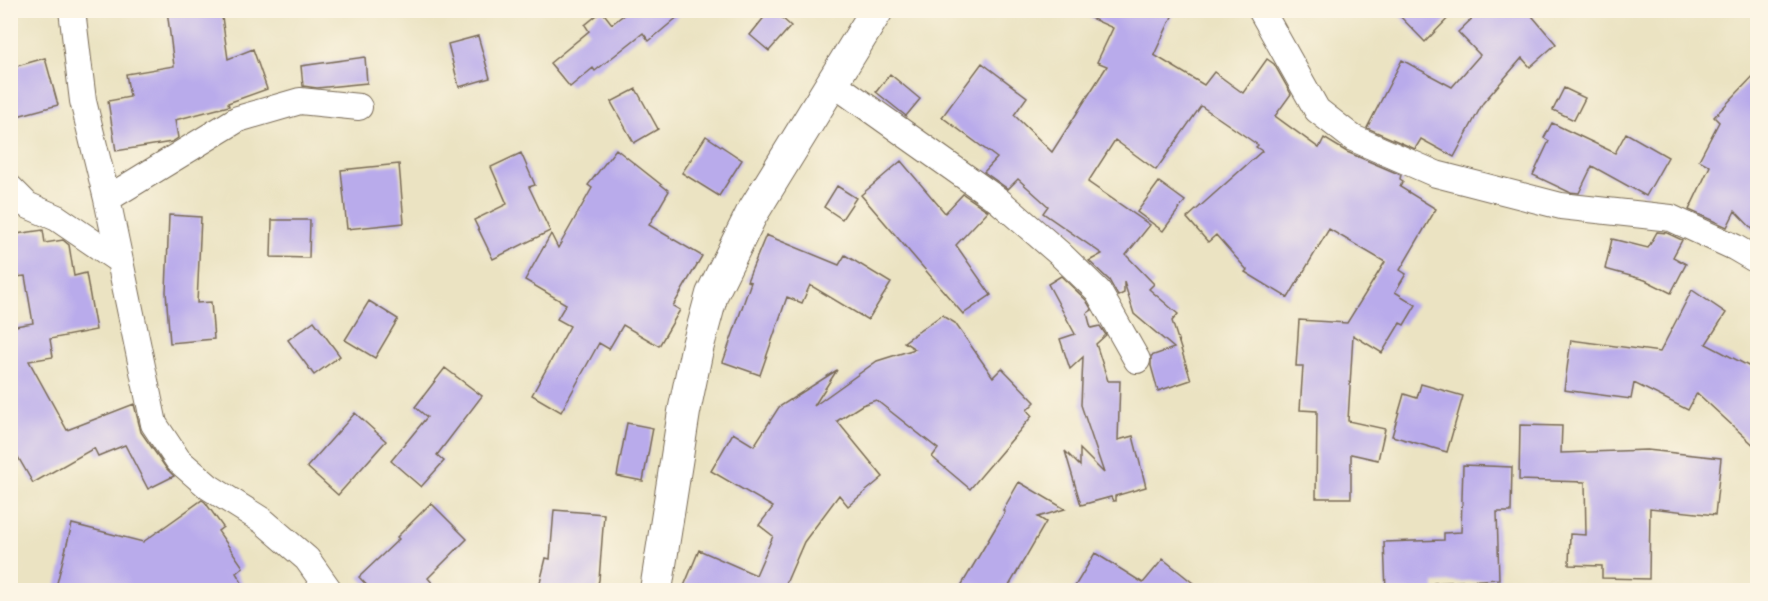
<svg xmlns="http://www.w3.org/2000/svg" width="1768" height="601" font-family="'Playpen Sans',sans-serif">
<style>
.building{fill:#b9abeb}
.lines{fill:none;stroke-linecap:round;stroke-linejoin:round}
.minor-casing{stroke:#796b57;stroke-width:28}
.tertiary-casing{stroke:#796b57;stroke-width:34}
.minor{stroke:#fff;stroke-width:26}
.tertiary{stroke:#fff;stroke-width:32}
</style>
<rect width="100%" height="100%" fill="#fcf5e5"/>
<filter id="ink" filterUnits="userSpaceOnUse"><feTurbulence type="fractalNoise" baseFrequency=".0167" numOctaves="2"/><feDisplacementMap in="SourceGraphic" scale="12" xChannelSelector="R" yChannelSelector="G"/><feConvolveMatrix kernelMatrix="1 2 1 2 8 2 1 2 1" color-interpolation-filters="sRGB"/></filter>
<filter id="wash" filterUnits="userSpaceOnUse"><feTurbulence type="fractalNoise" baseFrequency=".008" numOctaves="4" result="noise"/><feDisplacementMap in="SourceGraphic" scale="24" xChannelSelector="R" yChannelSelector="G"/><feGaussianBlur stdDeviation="1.35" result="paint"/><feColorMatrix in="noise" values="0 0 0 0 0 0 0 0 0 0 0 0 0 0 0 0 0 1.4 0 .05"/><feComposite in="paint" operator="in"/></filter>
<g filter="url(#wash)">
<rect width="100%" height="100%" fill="#ebe3c2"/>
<g id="blocks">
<!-- building -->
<path class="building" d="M167 10H221L228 59 253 49 267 89 228 103 229 106 175 120 178 138 172 142 116 151 108 101 130 97 126 74 174 66Z
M624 10H686L649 41 643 33 595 71 593 68 570 87 550 63 589 31 585 25 602 11 612 24 626 13Z
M770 10H773L791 26 769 51 750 35Z
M1073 10H1175L1154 55 1204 85 1214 72 1243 93 1267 59 1274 64 1291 94 1275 116 1319 148 1324 138 1347 152 1401 175 1400 179 1403 181 1400 187 1436 209 1400 270 1406 274 1395 292 1416 305 1404 325 1400 323 1382 353 1353 335 1348 421 1385 429 1378 460 1351 454V498H1316L1317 411 1300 410 1303 366H1296L1299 320 1347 323 1385 262 1329 229 1288 298 1245 272 1247 270 1216 235 1208 242 1187 218 1262 151 1256 147 1258 145 1201 106 1156 170 1115 140 1088 182 1150 225 1126 255 1154 284 1149 289 1178 314 1172 321 1191 380 1158 391 1151 366V356L1174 348 1134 314 1124 282V293L1118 296 1109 280 1089 261 1102 254 1043 213 1048 206 1018 179 1008 189 984 172 997 158 942 117 982 63 1027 97 1014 115 1052 152 1107 66 1097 62 1113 28Z
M1394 10H1456L1425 42Z
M1481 10H1527L1556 44 1530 67 1522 58 1483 103 1454 157 1421 139 1415 149 1367 128 1402 60 1452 87 1480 55 1458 32Z
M478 36 490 78 459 87 448 44Z
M365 57 367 83 317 88 303 86 301 66Z
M45 58 58 105 10 118V68Z
M1758 71V235L1735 211 1727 227 1689 210 1710 166 1699 160 1719 122 1714 117Z
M890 74 920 99 906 116 876 92Z
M1564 88 1585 98 1574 120 1553 110Z
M636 89 658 129 634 143 611 102Z
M1552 123 1615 153 1626 133 1668 157 1646 196 1592 166 1579 193 1569 192 1533 175 1549 141 1544 138Z
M706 136 742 160 719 196 682 173Z
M616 149 669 191 649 225 702 256 673 306 680 310 659 346 623 325 609 349 599 343 561 412 532 395 570 326 557 319 566 304 525 280 551 234 558 248 592 188 588 185Z
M521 153 535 185 529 187 550 231 493 259 474 220 507 204 491 167Z
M901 161 945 213 963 194 988 211 956 245 991 295 963 314 861 195Z
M399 164 404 223 347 229 341 170Z
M1159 182 1185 201 1163 231 1137 212Z
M837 186 856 198 842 219 824 207Z
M169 215 201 217 197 303 211 302 214 339 170 343 166 292Z
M272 220H310L309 258 271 257Z
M43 230 45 243 63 240 69 245 74 276 86 273 96 330 50 339 53 357 29 361 67 430 134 404 141 432 166 468 174 476 148 489 125 445 98 456 94 448 33 483 10 443V393L15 391 10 364V327L33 323 25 276 15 277 10 235Z
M1657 232 1667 233 1682 240 1673 257 1686 264 1671 293 1645 280 1605 269 1612 239 1648 248Z
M766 235 839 265 845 255 891 283 868 320 810 285 802 303 787 297 760 375 723 362 751 282 747 281Z
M1061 276 1086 300 1092 310 1087 313 1091 328 1100 326 1106 335 1096 344 1108 381H1120L1118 440 1133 436 1146 487 1115 496V501H1113L1111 497 1081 505 1065 451 1080 466V449L1104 473 1081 405 1083 357 1070 369 1060 339 1075 334 1048 284Z
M1692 290 1726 313 1706 344 1758 371V449L1697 393 1688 410 1634 383 1631 399 1564 390 1571 340 1660 352Z
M369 301 398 319 375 358 345 340Z
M942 315 955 323 993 377 1002 368 1035 402 1027 410 1032 416 970 489 932 457 938 449 876 400 862 405 837 421 883 477 848 506 839 495 804 542 784 588 791 591H682L699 550 756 575 773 536 759 525 773 507 711 471 733 433 754 446 779 407 837 370 814 406 877 361 915 349 904 342Z
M314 321 340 356 314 375 288 340Z
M445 368 482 396 437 455 444 461 421 487 391 461 427 417 415 407Z
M1421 384 1463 396 1447 452 1392 436 1404 394 1417 398Z
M355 413 386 441 338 495 307 467Z
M627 423 653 428 643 481 617 476Z
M1520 425 1562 426 1561 453 1647 450 1721 458 1715 515 1650 508 1649 579 1602 578V566L1569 565 1570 534 1586 535 1585 482 1519 480Z
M1463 465 1512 467 1511 512H1497L1499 579 1434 583V591H1386L1384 542 1444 540V533L1461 532Z
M1019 482 1065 509 1038 517 1046 522 1006 591H958L1005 512 1003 510Z
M202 500 205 502 223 527 218 531 243 567 236 573 247 591H55L72 524 143 542Z
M431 503 467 539 428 578 439 591H372L359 577 399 539 397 537Z
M554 510 604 514 599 580 596 591H538L546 558 550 559Z
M1095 553 1143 583 1163 559 1203 591H1072Z"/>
</g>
</g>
<g filter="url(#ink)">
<use href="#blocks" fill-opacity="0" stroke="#796b57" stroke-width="1.5"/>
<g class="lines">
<defs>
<path id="minor" d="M72 10 83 101 107 199 154 424 178 460 209 487 263 521 307 559 329 590
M1261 10 1317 110 1353 138 1436 174 1561 206 1671 218 1734 247 1758 261
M833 83 998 200 1059 253 1098 291 1137 360
M10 188 27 205 57 218 120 261
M107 199 238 119 300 101 359 107"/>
<path id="tertiary" d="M656 590 684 412 697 349 712 294 751 215 877 10"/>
</defs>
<!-- minor casing -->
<use href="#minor" class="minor-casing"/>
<!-- tertiary casing -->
<use href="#tertiary" class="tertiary-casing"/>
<!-- minor -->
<use href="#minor" class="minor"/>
<!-- tertiary -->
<use href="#tertiary" class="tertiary"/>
</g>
</g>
<!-- margin -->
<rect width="1768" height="601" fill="none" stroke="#fcf5e5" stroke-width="36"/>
</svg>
